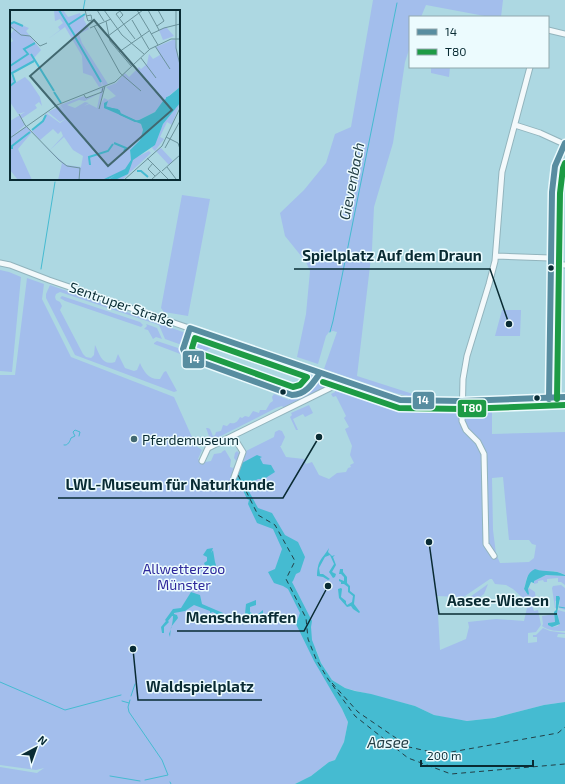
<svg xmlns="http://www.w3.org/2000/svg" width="565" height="784" font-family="'Exo 2',sans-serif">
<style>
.green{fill:#a3beec;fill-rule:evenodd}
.water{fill:#45bbd1}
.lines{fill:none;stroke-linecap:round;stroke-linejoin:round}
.stream{stroke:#45bbd1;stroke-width:1}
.ferry{stroke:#233f46;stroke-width:1;stroke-dasharray:5 4;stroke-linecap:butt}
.minor-casing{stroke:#92b4bd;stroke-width:7}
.minor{stroke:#f3f9fb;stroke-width:5}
.bus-1-casing{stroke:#ecfbfe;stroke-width:9}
.bus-2-casing{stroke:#ecfbfe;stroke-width:9}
.bus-1{stroke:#588da0;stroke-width:6}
.bus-2{stroke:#1d9b45;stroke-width:6}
.bus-dot{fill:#092b33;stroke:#ecfbfe;stroke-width:1.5}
.poi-dot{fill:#426870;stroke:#ecfbfe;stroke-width:1.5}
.labels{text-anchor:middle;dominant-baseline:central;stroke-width:3;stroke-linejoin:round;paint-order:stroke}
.street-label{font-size:14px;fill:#092b33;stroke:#ecfbfe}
.poi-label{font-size:14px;fill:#092b33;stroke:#ecfbfe;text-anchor:start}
.park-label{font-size:14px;fill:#2d279b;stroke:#ecfbfe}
.water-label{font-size:15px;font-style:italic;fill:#233f46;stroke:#ecfbfe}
.inset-river{fill:none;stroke:#45bbd1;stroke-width:2}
.inset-road{fill:none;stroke:#6b939c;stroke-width:1}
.view{fill:#426870;fill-opacity:0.15;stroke:#426870;stroke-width:2}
.inset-edge{fill:none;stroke:#092b33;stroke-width:2}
.leader{fill:none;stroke:#092b33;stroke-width:1.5}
.callout-dot{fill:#092b33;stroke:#ecfbfe;stroke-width:1.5}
.callout-label{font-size:15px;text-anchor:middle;font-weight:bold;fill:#092b33;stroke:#ecfbfe;stroke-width:3;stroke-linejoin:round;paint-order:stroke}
.line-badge{stroke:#ecfbfe;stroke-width:1.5}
.badge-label{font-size:11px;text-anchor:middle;font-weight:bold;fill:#fff}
</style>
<rect width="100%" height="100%" fill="#add8e2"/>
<!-- green -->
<path class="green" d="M373 0H503L501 17H490L426 5 421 17H410V47L405 62 393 143 374 207 372 249 357 376 413 394 438 397 408 396 395 393 324 369 337 332 333 331 329 332 326 336 318 364 297 357 306 314 310 271 306 262 285 236 280 213 304 190 326 163 335 134 351 127Z
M431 67H450L449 77 431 73Z
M182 195 210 199 188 316 164 312 161 308Z
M0 270 9 272 21 277 12 372 0 371Z
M27 278 44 284 42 299 71 357 174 397 196 446 202 450 198 459 205 462 211 461 214 454 221 453 223 451 225 450 231 460 230 467 233 468 237 462 234 458 235 453 237 451 240 454 274 437 275 432 279 430 282 431 285 437 281 446H280L286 457 304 459 306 464 312 462 319 475 329 479 337 473 346 472 348 468 351 467 350 465 354 463 350 455 352 446 345 429 349 427 344 418 346 416 336 396 333 397 331 394 335 392 336 384 386 403 404 407 492 408V434L565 432V575C552 568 547 574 538 570L527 577 524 589 526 592 529 588 535 592 536 600H532L531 601 536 604 538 608 535 605 532 606 534 611 538 610 541 625 536 632 528 633V643L537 642V637H533V635H536L543 628 550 631 565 633V634H558L557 637 565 638V702L544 705 493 718 467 721 452 719 434 715 415 706 345 688 332 680 321 663 316 649 310 652 342 709 348 722 344 742 335 760 329 762 311 776 295 784H0V767L37 773 44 768 36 770 0 765V375H15ZM503 477 509 540H529L532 544 536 545 534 558 529 562 500 563 496 554 493 530 492 478ZM490 579H492L495 584 506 585 513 589 526 601 527 608 524 621 496 619 468 622 469 627 466 639 440 650 437 596 460 597 465 596Z
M50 285 183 332 186 334 184 341 179 344 165 339 159 325 60 292 56 294 55 297 56 300 60 302 62 306 60 310 83 354 86 357 91 358 94 355 95 345C100 355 102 366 115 362L118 354 125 368 134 371 137 370 140 363C144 372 149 380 160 379L164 372 166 371 177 391 174 392 75 355 46 298V294Z
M62 296 140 322 143 325 141 327 65 301 60 298Z
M502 310H521L520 336H495Z
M146 324 157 328 162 339 156 337 153 339 148 330 144 329 147 326Z
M196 336 244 354 316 377 306 389V381L302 376 218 347 214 346C208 350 206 352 198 351L193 344H197V340H194Z
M157 341 181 349 183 355 154 344V343Z
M185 351 221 363 222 366 220 368 191 358 187 355Z
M225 364 269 379 270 382 267 384 223 369Z
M318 378 331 383 329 386 284 408 282 406 276 408 201 446 198 441 202 438 207 437 209 436 206 428H208L210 429 213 436 215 435 216 432 221 431 223 425 227 426 230 423C236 424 237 422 240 417L242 418 245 416 249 417 253 411 259 413 260 410H266L270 403 273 401 272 397 274 394 289 400 291 396C304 399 311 386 318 378Z
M309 405 313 413 305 417 303 414 293 419 298 430H296L290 417 292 415 291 413Z
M546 575 565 576V585L561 582H558V578L547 579V582H544L543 580 538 581V583L534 584V581Z
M488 584 484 594 477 599 473 601 463 602Z
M561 585 565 588V610L559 608 560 600 555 601 556 608H555L552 588 553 586Z
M558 610 565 612V631C557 631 549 631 542 626L543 624 542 616 554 614 555 622 548 623 552 627 558 626 560 623 557 613Z"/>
<!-- water -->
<path class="water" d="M257 455 262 457 260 458 263 464 271 465 275 472 264 479H258L246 486 258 508 272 513 285 535 298 542 305 557 300 572 296 574 293 581 292 582 312 621 311 627 312 640 321 663 332 680 345 688 355 691 371 694 415 706 434 715 467 721 494 718 544 705 565 702V784H295L311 776 329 762 335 760 344 742 348 722 342 709 314 661 296 624 300 613 288 589 283 586 274 583 268 572 275 569 282 549 273 529 257 523 248 504 249 500 247 499 242 488H240L236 480 242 463Z
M213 548 211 553 213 550 215 562 216 565 214 571H212C208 569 205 567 204 563L207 561V557L203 555 207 549Z
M329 548 328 552 332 556 335 555 333 557 336 565 332 572 336 574 335 577 333 578 329 572 334 564 330 555 325 557 319 568 320 574H323L330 579 328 580 323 577 317 576C318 559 321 561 329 548Z
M340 569H343V572L347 577V583L350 586V591L355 595 354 604 360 612 359 613 353 609 351 606 347 607 339 598 338 589 341 588 342 589 341 597 346 601V603L347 605 352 602 353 596 348 592V587L344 584H341V582L339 581V579L344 581V577L341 574H339Z
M535 569C546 573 554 569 565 575V576L546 575 534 581V583L531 582 528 589 529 594 528 595 524 589C527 581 526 573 535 569Z
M191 592 200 595 202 604 223 613V615L219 616 213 612 210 613V611L194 605 185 611 174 613V614L177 615 178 618 171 627 170 637 169 634C171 630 173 622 173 616H172L168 621 169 622 164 627V633H162L161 627 166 621 165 620 173 609 181 608Z
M556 596H559L560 598 557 613 560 624 552 627 548 625V623L555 622 554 612 556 610Z
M256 600V605L250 607V612L256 616 263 610V618L256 622 245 614 246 604Z"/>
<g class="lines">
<!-- stream -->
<path class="stream" d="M83 11 85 0
M41 269 55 182
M330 332 333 321 397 3
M64 445C68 446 70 441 71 438L75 436 73 432 75 430 80 432 79 436
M559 607 565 608
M0 682 65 710 121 695
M131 696 135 684
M130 700 128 707 129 712 162 760 168 775 145 780
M122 701 129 703
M110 776 140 781
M170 782 171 784"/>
<!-- ferry -->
<path class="ferry" d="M238 475 258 515 275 525 295 561 286 579 306 618 308 639 316 659 328 679 355 716 408 758 451 774 565 764
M332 683 358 712 409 747 440 754 558 733 565 727"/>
<defs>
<path id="minor" d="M548 30 565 34
M515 125 540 133 564 144
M496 256 550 258
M0 263 10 265 49 280 387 396C417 404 449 401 479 401 508 400 536 400 565 397
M551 264 565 265
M549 399 552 192 555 166 565 143
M233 436 243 452 234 477
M202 461 208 448 330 388 334 378
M494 556 486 544 484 454 478 442 466 430 462 421 463 379 467 356 489 284 495 261 502 172 530 67"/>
</defs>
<!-- minor casing -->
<use href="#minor" class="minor-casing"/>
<!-- minor -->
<use href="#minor" class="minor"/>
<defs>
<path id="bus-1" d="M320 373C313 383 306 395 292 395L187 357 183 349 190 328 400 400 462 401 565 397
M549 399 552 192 555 166 565 143"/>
<path id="bus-2" d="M195 338 307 377 300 385 293 387 193 351 192 348Z
M323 382 399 408 462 409 565 405
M557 399 560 193 563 168 565 163"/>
</defs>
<!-- bus-1 casing -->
<use href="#bus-1" class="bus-1-casing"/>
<!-- bus-2 casing -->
<use href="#bus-2" class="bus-2-casing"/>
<!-- bus-1 -->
<use href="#bus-1" class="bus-1"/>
<!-- bus-2 -->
<use href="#bus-2" class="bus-2"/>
</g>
<!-- markers -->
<g class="bus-dot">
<circle cx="551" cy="268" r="3.5"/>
<circle cx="283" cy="392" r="3.5"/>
<circle cx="537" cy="398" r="3.5"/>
</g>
<circle class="poi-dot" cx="134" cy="439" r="4"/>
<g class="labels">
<!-- street labels -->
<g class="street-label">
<text transform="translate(122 304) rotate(19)">Sentruper Straße</text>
</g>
<!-- poi labels -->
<g class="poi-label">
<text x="142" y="439">Pferdemuseum</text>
</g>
<!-- park labels -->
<g class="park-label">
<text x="184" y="568">Allwetterzoo<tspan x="184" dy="16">Münster</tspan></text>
</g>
<!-- water labels -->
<g class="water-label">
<text transform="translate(351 181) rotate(-79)">Gievenbach</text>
<text x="388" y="742">Aasee</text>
</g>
</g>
<!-- overview -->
<g transform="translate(10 10)">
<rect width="170" height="170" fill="#add8e2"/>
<path d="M44 0H53L58 7 70 3 71 6 75 4 74 10 79 19 69 24 72 33 98 74 106 71 93 76 91 71 92 76 89 77 82 66 73 63 72 46 55 17 38 29 50 20 48 17 53 13 50 9 45 11ZM4 12 19 18 16 21 31 40 24 48 25 51 1 65 5 73 15 67 20 72 30 87 32 96 29 92 25 95 27 98 11 109 15 115 1 127 16 116 22 122 8 139 22 170H8L0 160V111L15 102 8 104 0 92V33L3 31 0 25 5 18 0 19V14ZM156 17 164 26 153 30 149 20ZM165 29 170 57V77L157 87 145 102 127 111 120 109 131 114 133 120 130 130 120 140 121 150 139 141 141 143 112 170H48L52 153 30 132 56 155 71 157 73 146 63 140 54 127 40 140 53 126 51 121 48 124 43 119 30 130 22 121 34 111 36 103 50 113 57 108 50 112 38 102 50 96 57 105 50 95 74 86 76 88 88 84 75 91 69 90 57 95 65 98 75 92 79 93 74 96 79 94 87 98 91 79 75 85 95 77 88 99 94 88 98 90 106 86 96 77 106 73 115 63 119 67 129 57 131 59 137 54 139 44 143 49 150 45 146 37ZM170 93 162 115 157 112 150 127 154 129 145 141 142 138 153 114ZM151 138 163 151 159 155 146 141Z" fill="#a3beec"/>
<path d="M170 77V93L153 114 145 135 123 150 118 164 105 170H98L106 165 97 170H92L115 159 121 150 120 140 130 130 133 120 131 114 94 98V93L98 91 96 97 108 99 111 104 127 111 145 102 153 91Z" fill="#45bbd1"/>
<path class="inset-river" d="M49 0 65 26M0 14 4 12 13 16M58 15 75 4M65 27 91 72M21 44 44 81M0 56 18 44 14 39 25 33M0 76 5 72 2 63 24 51M44 82 51 93M95 97 109 101 110 104 125 111 142 112 148 110 170 89M131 112 145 109 156 94 157 88 170 83M22 120 33 111 36 105M104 133 116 138 114 141M2 139V136L20 122M80 155 79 147 98 141 103 134M127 161H131L138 167"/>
<path class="inset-road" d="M75 0 77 8 78 11 82 10 81 5 76 6M87 0 94 11M94 0 112 25 134 44M127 0 148 35M138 0 149 20M166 0V38L170 55M110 8 113 5 110 1 106 4 125 29M122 10 139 39M96 11 100 31 122 57M0 16 11 25 20 26 30 36 37 33M84 16 110 63 131 81M147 16 154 11 148 0M80 18 101 9M141 24 154 18 170 14M98 26 133 0M145 36 160 59M109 42 139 21M131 48 146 68M74 85 76 88 92 82 93 77M89 99 95 76M9 104 15 115 49 150 57 156 70 158 69 170M156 127 168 133 170 139M0 128 47 95 105 72 140 39 161 29H170M155 138 170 111M137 148 159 170M143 153 138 159 145 166M157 157 166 169M152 161 170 145M142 169 151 161M114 170 152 136 170 98"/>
<path class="view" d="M84 10 162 100 98 156 20 66Z"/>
<rect width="170" height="170" class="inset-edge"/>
</g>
<!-- callouts -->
<path class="leader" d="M509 324L490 269H294M319 437L283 498H58M429 542L439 614H557M328 586L304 631H177M133 649L138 700H262"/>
<g class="callout-dot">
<circle cx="509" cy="324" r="4"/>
<circle cx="319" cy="437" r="4"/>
<circle cx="429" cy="542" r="4"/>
<circle cx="328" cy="586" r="4"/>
<circle cx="133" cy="649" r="4"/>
</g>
<g class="callout-label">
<text x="392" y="261">Spielplatz Auf dem Draun</text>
<text x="170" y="490">LWL-Museum für Naturkunde</text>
<text x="498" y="606">Aasee-Wiesen</text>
<text x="241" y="623">Menschenaffen</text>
<text x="200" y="692">Waldspielplatz</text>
</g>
<g class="line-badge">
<rect x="182" y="350" width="23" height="19" rx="4" fill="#588da0"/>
<rect x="412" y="391" width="23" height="19" rx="4" fill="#588da0"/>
<rect x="457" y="399" width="30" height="19" rx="4" fill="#1d9b45"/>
</g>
<g class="badge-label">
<text x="194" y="363">14</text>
<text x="423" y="404">14</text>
<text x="472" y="412">T80</text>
</g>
<!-- legend -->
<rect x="409" y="16" width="140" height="52" fill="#ecfbfe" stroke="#91a8ad"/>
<rect x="417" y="29" width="20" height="6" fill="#588da0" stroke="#91a8ad"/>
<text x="445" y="36" font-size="12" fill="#092b33">14</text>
<rect x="417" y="49" width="20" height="6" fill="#1d9b45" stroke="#91a8ad"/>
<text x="445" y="56" font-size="12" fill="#092b33">T80</text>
<!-- north arrow -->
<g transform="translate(36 748) rotate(41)" stroke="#ecfbfe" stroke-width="3" paint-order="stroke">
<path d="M0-3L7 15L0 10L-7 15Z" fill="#092b33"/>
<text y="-6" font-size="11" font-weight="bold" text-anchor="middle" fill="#092b33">N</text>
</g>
<!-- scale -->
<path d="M421 760v6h112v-6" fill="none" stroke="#092b33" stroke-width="2"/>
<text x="427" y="760" font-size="12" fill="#092b33" stroke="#ecfbfe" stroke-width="3" paint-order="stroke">200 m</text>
</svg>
